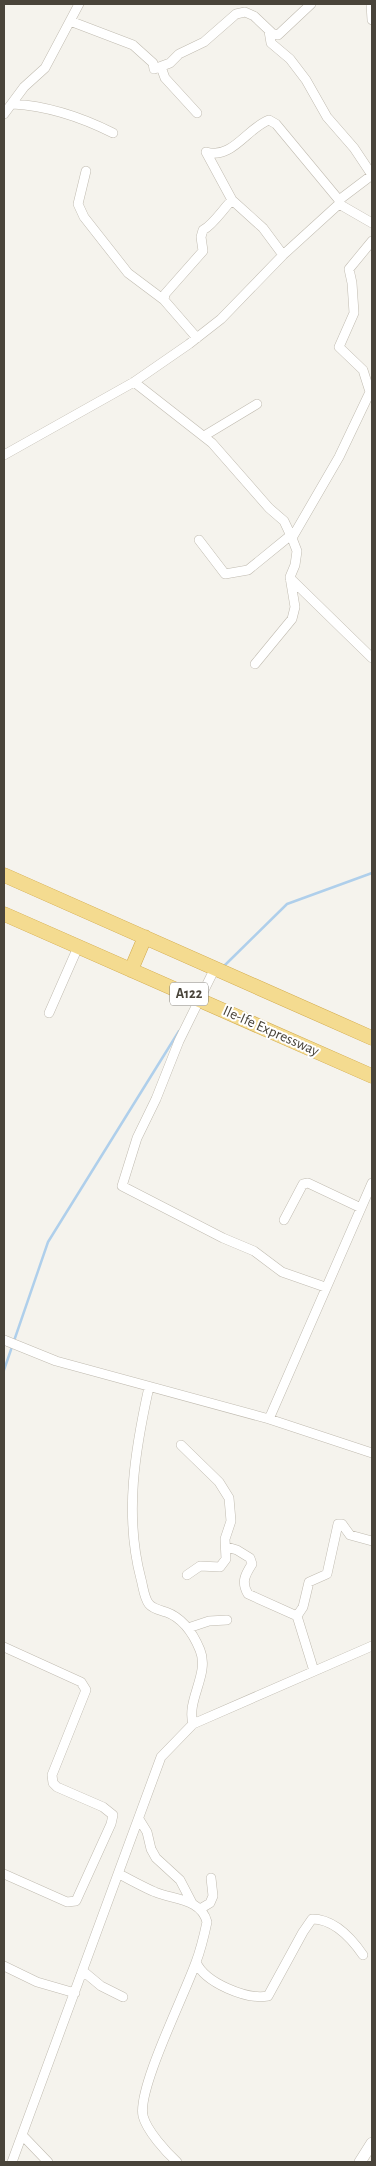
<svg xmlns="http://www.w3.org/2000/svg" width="376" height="2166" font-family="'Alegreya Sans',sans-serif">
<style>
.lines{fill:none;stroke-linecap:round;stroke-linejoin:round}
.stream{stroke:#afcfeb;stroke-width:2.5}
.minor-casing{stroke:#c0bbb0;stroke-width:10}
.tertiary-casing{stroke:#c0bbb0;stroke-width:12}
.trunk-casing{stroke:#d1a94a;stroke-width:15}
.minor{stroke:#fff;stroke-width:9}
.tertiary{stroke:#fff;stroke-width:11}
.trunk{stroke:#f4db90;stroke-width:14}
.labels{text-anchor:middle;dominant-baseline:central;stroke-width:4;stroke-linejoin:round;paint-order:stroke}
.shield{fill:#fff;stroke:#807c75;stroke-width:1}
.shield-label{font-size:14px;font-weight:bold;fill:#49443a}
.street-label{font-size:15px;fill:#49443a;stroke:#fff}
</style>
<rect width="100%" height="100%" fill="#f5f3ed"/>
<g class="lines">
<!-- stream -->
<path class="stream" d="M223 967 287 904 372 873
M4 1370 48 1242 179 1031"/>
<defs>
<path id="minor" d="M371 4 372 20
M70 21 133 45 153 63 154 69 170 63 179 54 204 42 236 14 245 12 254 16 273 34 278 35 311 4
M269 31 271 43 290 59 306 80 327 117 354 148 372 175
M161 67 165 78 197 113
M13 104C49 106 81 117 113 133
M4 114 24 87 45 68 79 4
M206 152C232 160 247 128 269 120L276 124 339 200
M206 152 232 200 263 228 283 255
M86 171 78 204 84 217 128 273 164 300
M339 204 372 223
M197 338 164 300 165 294 203 251 201 237 203 230C213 225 223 209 232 200
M134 382 212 443 269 508 284 521 292 538 297 551 295 565 290 577 295 607 292 619 255 664
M204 436 257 404
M4 455 134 382 189 344 221 319 283 255 339 204V200L372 175
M292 538 339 457 370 392 363 370 339 347 354 313 352 283 349 269 372 241
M199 540 225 574 248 570 291 535
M290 578 372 658
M215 968 179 1041 156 1099 137 1138 122 1186 223 1238 254 1251 282 1272 325 1287
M49 1013 78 947
M284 1220 303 1184 308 1183 361 1208
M4 1340 56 1361 269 1419 372 1453
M149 1387C135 1450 124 1515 141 1579 143 1586 144 1598 149 1604 153 1609 160 1610 166 1612 183 1618 193 1633 200 1650 210 1674 186 1700 193 1724
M269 1419 372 1183
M181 1445 219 1482 229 1498 231 1521 225 1539 226 1559 220 1567 200 1566 187 1575
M227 1547 237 1550 250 1558 252 1564C245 1575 241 1582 248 1594L297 1616 314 1671
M297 1616 303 1607 309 1582 327 1574 338 1524H342L350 1535 372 1541
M188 1628 209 1621 227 1620
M4 1647 81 1682 86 1690 52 1775 53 1783 57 1787 103 1807 113 1815 111 1824 76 1901 67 1902 4 1874
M139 1819 147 1832 151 1849 156 1858 180 1880 192 1903
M119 1874C131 1880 143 1887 155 1892 173 1900 201 1898 207 1922 204 1936 201 1949 196 1962 185 1994 137 2089 143 2116 147 2131 166 2152 177 2162
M200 1909 210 1903 213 1896 211 1878
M196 1962C205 1983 247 2000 268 1996L303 1932 312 1919C334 1919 352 1939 363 1955
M4 1966 37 1982 75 1993
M83 1971 101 1986 123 1997
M23 2136 48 2162
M12 2162 161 1757 193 1724 372 1646"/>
<path id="tertiary" d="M360 2162 372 2143"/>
<path id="trunk" d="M4 875 372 1038
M4 914 372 1076
M131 970 145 937"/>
</defs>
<!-- minor casing -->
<use href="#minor" class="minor-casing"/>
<!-- tertiary casing -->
<use href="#tertiary" class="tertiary-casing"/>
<!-- trunk casing -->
<use href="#trunk" class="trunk-casing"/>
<!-- minor -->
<use href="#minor" class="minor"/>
<!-- tertiary -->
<use href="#tertiary" class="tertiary"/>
<!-- trunk -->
<use href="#trunk" class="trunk"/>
</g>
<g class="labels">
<!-- shield labels -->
<rect class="shield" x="170" y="982.5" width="38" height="23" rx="4"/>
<g class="shield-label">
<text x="189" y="994">A122</text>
</g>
<!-- street labels -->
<g class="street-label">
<text transform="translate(271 1031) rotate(24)">Ile-Ife Expressway</text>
</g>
</g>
<!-- border -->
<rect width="376" height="2166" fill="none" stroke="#49443a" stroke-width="10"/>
</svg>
